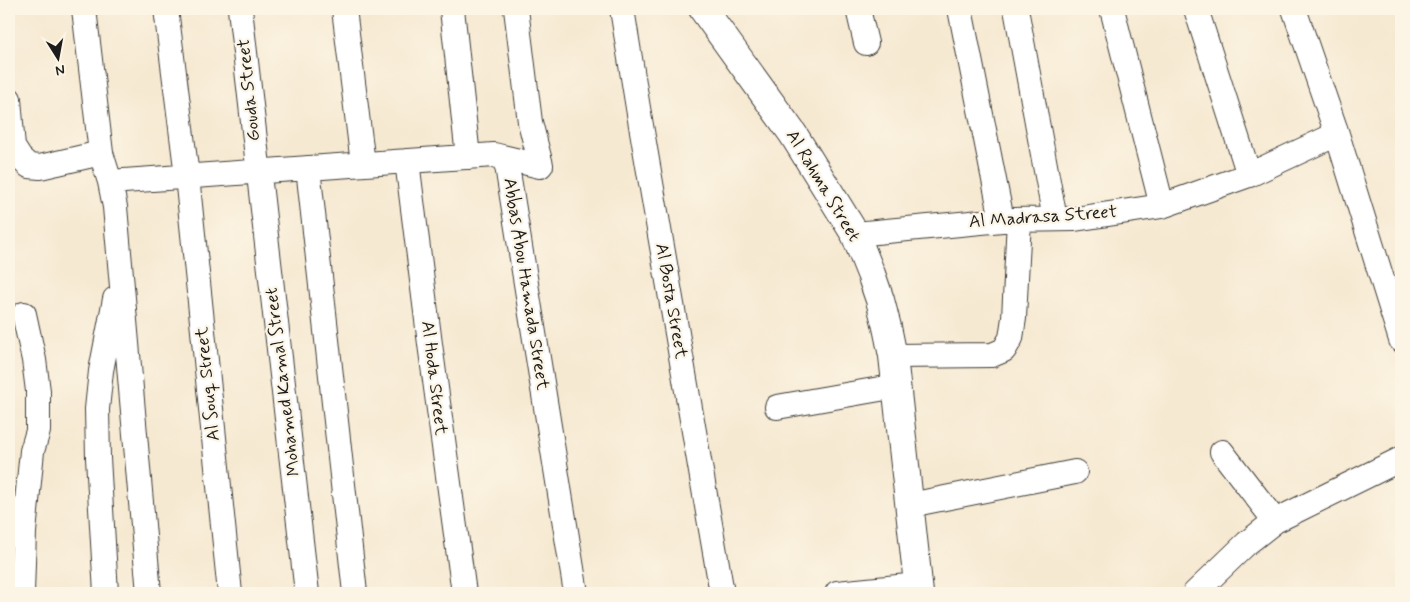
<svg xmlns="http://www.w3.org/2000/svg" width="1410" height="602" font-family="Mynerve,sans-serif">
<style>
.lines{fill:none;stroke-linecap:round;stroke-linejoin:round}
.minor-casing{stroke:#3d3b37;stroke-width:26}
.tertiary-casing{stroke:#3d3b37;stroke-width:30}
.minor{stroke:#fff;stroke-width:24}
.tertiary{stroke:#fff;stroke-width:28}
.labels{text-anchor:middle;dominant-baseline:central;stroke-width:4.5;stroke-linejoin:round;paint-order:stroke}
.street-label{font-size:18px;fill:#1c1c1c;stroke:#fcf5e5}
</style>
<rect width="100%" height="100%" fill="#fcf5e5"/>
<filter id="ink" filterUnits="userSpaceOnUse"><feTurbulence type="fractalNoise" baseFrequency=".02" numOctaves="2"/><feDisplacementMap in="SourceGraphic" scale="10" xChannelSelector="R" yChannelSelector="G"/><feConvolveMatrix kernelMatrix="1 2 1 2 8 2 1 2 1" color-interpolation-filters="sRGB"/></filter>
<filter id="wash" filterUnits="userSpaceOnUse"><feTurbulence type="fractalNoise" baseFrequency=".0096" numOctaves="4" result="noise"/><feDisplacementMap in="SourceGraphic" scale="20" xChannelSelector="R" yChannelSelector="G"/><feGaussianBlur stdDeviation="1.12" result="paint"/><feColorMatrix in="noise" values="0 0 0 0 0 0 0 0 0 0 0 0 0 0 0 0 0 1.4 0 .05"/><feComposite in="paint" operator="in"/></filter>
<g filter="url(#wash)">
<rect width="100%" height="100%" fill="#f6e9d2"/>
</g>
<g filter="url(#ink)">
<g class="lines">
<defs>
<path id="minor" d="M84 9 101 153 110 182 115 207 149 593
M166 9 187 176 230 593
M240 9 307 593
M344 9 363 164
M452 9 468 157
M622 9 638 108 722 593
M858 9 866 43
M960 9 1002 220
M1016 9 1055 219
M1112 9 1162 206
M1196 9 1249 175
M1294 9 1337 134 1401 340
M9 99 13 147 20 158 29 166 40 167 101 153
M502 157 540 166 541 165 530 122 516 9
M407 161 430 344 464 593
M308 168 355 593
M110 182 494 155 502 157 507 166 576 593
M855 234 1002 220 1075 219 1162 206 1249 175 1337 134
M893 356 992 355 1004 350 1011 338 1014 318 1019 220
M777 407 897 386
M1222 452 1275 521
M910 505 1075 472
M22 593 24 532 32 451 38 431V391L34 360 24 314
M106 593 98 458 97 409 101 371 115 299
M837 593 918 585
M1195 593 1247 543 1275 521 1401 459"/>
<path id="tertiary" d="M703 9 793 134 855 234 871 274 880 300 887 327 893 356 919 593"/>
</defs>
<!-- minor casing -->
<use href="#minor" class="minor-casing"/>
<!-- tertiary casing -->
<use href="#tertiary" class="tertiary-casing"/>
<!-- minor -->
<use href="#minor" class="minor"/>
<!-- tertiary -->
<use href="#tertiary" class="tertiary"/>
</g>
</g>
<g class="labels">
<!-- street labels -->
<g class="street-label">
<text transform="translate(249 90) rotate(-96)">Gouda Street</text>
<text transform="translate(823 186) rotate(59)">Al Rahma Street</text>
<text transform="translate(1043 217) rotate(-4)">Al Madrasa Street</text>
<text transform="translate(526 284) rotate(81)">Abbas Abou Hamada Street</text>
<text transform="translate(671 301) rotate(80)">Al Bosta Street</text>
<text transform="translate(434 378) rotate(83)">Al Hoda Street</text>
<text transform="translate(283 382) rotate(-97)">Mohamed Kamal Street</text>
<text transform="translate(208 384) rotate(-96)">Al Souq Street</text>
</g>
</g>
<!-- margin -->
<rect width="1410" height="602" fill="none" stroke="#fcf5e5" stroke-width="30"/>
<!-- north arrow -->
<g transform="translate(58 58) rotate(169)" stroke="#fcf5e5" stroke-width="4" paint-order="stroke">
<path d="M0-4L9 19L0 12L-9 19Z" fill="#1c1c1c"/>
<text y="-8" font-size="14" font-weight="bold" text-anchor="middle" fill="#1c1c1c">N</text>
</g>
</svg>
